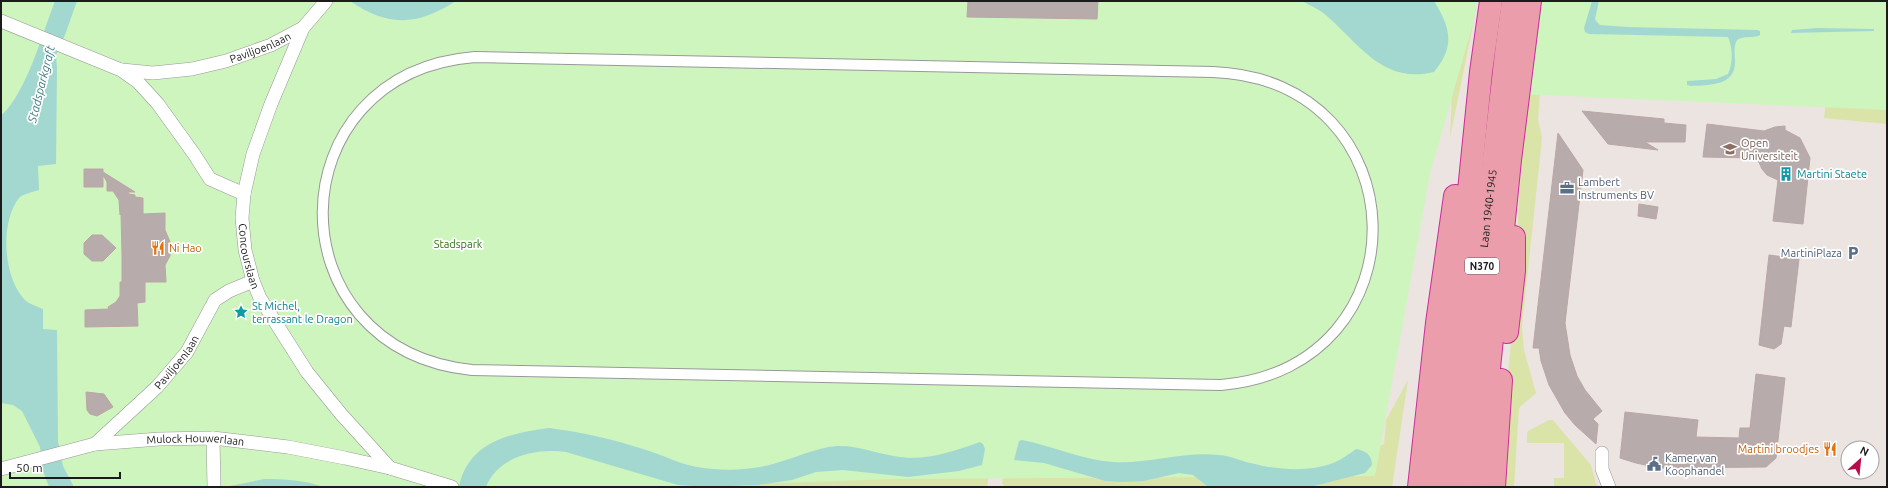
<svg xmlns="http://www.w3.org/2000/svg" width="1888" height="488" font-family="Ubuntu,sans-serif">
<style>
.grass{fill:#dbe4a8}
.park{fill:#cef5be}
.water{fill:#a3d8d0}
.building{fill:#b8abab;stroke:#bca6a4}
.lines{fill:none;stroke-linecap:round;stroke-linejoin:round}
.pedestrian-casing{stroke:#989898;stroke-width:12}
.minor-casing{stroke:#989898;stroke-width:14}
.trunk-casing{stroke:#ca2d9c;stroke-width:24}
.pedestrian{stroke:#fff;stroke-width:10}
.minor{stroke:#fff;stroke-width:13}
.trunk{stroke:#eb9dab;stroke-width:22}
.labels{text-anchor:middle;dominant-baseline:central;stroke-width:3.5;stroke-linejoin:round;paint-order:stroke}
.shield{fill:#fff;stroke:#5f5f5f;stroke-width:1}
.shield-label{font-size:10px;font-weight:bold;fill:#1b1b1b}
.street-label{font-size:11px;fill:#1b1b1b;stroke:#fff}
.education-label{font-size:11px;fill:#785e54;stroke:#fff;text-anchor:start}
.culture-label{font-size:11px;fill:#0d838f;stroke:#fff;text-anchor:start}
.service-label{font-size:11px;fill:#4e5e75;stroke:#fff;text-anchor:start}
.park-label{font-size:11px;fill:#2c7011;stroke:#fff}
.food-label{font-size:11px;fill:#c56008;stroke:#fff;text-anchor:start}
.water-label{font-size:12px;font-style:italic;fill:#427d87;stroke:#fff}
</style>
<rect width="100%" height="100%" fill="#ece4e1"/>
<!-- grass -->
<path class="grass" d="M1477 1 1474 20 1450 138 1454 43Z
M1541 1V81L1538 120 1542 137 1541 148 1522 326 1524 350 1536 393 1519 408 1514 487H1497L1515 302 1518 211 1523 144Z
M1887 53V124L1824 118 1829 72Z
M1408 380 1392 487H1310L1341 478 1367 453 1384 444 1386 420Z
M1549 420H1553L1591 465 1597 487H1554V478H1564V443H1527V433L1528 431Z
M995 441 987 487H734L792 480Z
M1006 457 1105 481H1144L1161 477 1193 475 1208 487H1005L1002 483Z"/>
<!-- park -->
<path class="park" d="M1 1H1477L1474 20 1430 174 1375 476 895 479 658 487H1Z
M1534 1H1887V110L1519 94Z"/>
<!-- water -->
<path class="water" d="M55 1H77L65 35 56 55 57 68 56 164 38 166 39 190C33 192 23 194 19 198 0 222 3 276 24 299 28 304 37 306 43 309V329L57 330 58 441 63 466 74 487H49L43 471 40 447 22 411 13 405 1 403V116C27 92 42 34 55 1Z
M350 1H456C417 26 388 27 350 1Z
M1302 1H1434C1451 28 1455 47 1434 72 1383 84 1361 46 1328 17 1321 10 1311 6 1302 1Z
M1592 1H1599L1595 19 1596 21 1600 25 1627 27 1758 30 1760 31V35C1753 39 1744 35 1737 40 1733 47 1735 55 1735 62 1735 86 1709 85 1691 86L1687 85V81L1716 79 1728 74C1733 63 1733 48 1728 37L1589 34 1585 32 1584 28Z
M1817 28 1874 29V31L1791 33 1792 30Z
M549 428C581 432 612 439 643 449 664 455 682 466 704 468 726 471 752 470 773 464 795 458 815 448 837 446 857 445 875 453 894 456 923 462 952 452 980 442L983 444 985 449 982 465 959 471 908 477 843 470 816 472 792 480 758 485 706 487 678 485 566 452C537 448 498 456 486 487H459C468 442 510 433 549 428Z
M1022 440C1053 446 1082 460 1113 462 1149 464 1184 451 1219 455 1232 456 1243 462 1255 464 1278 470 1310 472 1333 463 1341 460 1349 454 1356 449 1366 451 1372 455 1372 465L1365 473 1310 487H1208L1193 475 1179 473 1144 481 1122 482 1105 481 1044 463 1014 460 1019 441Z
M264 479C286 479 304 480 324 487H225Z"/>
<!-- building -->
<path class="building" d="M968 1H1098L1097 19 967 17Z
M1582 111 1664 119V123L1686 125 1685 142H1645L1658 150 1608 144Z
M1707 124 1764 131 1775 127 1785 126V130L1800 138 1810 158 1803 224 1773 221 1778 180 1767 175 1762 169 1757 158 1703 157Z
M1558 133 1583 170 1565 323 1570 355 1577 376 1585 390 1602 411 1593 419 1598 424 1596 444 1575 425 1565 413 1549 385 1541 361 1539 348H1533Z
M84 169H103V172L135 192H128L129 194 135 195V197L143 198V214L165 213V230L171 244 170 256 165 265 166 282H145V302L137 303 138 326 85 327V310L109 309 108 307 116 302 120 296V282H122V254L121 214 120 215 119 200 113 191H107V182L103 175V187H84Z
M1639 204 1658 207 1656 219 1638 216Z
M92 235H102L116 248 103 261H92L84 254V243Z
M1769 255 1799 259 1791 327 1784 326 1781 344 1774 349 1759 345Z
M1756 374 1785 378 1776 458 1766 467 1659 468 1636 463 1620 458 1625 412 1698 420 1696 437 1739 438 1740 428H1750Z
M86 392 104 394 113 407 97 416 90 414 87 410Z"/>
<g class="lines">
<defs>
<path id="pedestrian" d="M475 57 1213 72C1421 80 1428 367 1221 385L472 370C271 349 274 73 475 57Z"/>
<g id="minor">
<path id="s1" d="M326 1 303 28 271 104 253 154 244 194 242 218 245 250 253 281 260 298 307 372 341 414 390 468"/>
<path d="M1 21 121 70 138 82 158 104 194 154 210 179 244 194"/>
<path id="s2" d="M122 70 153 73 192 69 226 61 271 45 303 28"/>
<path d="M213 438 214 487"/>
<path id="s3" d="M95 444 157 387 187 352 215 300 229 291 253 281"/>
<path d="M1602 453V469L1609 487"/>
<path id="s4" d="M1 469 95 444 159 439 213 438 288 447 345 458 390 468 452 487"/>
</g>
<g id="trunk">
<path d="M1507 332 1514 271V237"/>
<path d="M1419 487 1437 323 1455 196"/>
<path d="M1439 487 1481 72 1491 1"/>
<path id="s5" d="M1460 487 1479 288 1507 45 1513 1"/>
<path d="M1477 487 1510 160 1530 1"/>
<path d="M1494 487 1501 380"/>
</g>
</defs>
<!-- pedestrian casing -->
<use href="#pedestrian" class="pedestrian-casing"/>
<!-- minor casing -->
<use href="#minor" class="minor-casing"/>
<!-- trunk casing -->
<use href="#trunk" class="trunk-casing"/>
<!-- pedestrian -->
<use href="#pedestrian" class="pedestrian"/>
<!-- minor -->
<use href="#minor" class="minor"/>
<!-- trunk -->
<use href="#trunk" class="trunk"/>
</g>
<!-- icons -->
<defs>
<symbol id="university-bare" viewBox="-9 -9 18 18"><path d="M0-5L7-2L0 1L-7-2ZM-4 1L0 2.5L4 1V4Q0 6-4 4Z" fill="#8d6e63" stroke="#fff" stroke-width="2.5" paint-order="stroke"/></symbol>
<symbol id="building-bare" viewBox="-9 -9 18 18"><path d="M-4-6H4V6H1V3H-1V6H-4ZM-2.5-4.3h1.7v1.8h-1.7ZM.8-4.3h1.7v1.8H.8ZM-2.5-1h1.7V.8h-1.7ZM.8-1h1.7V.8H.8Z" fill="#0f9aa8" stroke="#fff" stroke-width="2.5" paint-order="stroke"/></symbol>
<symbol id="office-bare" viewBox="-9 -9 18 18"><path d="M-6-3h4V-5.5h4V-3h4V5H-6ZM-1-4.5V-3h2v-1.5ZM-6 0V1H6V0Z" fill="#5c6f8a" stroke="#fff" stroke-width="2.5" paint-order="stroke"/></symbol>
<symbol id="restaurant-bare" viewBox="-9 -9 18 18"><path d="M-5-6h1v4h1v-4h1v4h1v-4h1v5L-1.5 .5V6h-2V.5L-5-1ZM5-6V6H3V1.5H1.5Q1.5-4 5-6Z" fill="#e8710a" stroke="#fff" stroke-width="2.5" paint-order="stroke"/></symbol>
<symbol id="parking-bare" viewBox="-9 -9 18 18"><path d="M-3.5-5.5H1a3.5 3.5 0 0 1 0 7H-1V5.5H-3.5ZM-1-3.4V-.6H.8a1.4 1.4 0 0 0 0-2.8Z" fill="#5c6f8a" stroke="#fff" stroke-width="2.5" paint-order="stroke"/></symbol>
<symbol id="sight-bare" viewBox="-9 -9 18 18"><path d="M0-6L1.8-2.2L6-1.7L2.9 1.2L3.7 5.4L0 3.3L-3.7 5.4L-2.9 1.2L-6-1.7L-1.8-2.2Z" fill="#0f9aa8" stroke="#fff" stroke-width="2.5" paint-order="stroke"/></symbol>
<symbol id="civic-bare" viewBox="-9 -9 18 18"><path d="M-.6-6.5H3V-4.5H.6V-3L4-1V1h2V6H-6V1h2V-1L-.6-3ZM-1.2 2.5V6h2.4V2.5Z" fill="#5c6f8a" stroke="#fff" stroke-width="2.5" paint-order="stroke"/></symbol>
</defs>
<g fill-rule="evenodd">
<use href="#university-bare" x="1720" y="139" width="20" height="20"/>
<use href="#building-bare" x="1776" y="164" width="20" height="20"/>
<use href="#office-bare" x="1557" y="178" width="20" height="20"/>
<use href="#restaurant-bare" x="148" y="238" width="20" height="20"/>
<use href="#parking-bare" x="1843" y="243" width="20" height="20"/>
<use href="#sight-bare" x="231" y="302" width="20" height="20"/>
<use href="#restaurant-bare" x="1820" y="439" width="20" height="20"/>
<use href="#civic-bare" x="1644" y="454" width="20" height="20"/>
</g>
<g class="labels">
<!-- shield labels -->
<rect class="shield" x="1465" y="258" width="34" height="16" rx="3"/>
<g class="shield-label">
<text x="1482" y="266">N370</text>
</g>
<!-- street labels -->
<g class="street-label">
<text stroke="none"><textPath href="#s2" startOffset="142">Paviljoenlaan</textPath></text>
<text stroke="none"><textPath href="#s5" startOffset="280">Laan 1940-1945</textPath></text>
<text stroke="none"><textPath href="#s1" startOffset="275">Concourslaan</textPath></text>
<text stroke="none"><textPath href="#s3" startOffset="116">Paviljoenlaan</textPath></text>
<text stroke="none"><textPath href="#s4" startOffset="198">Mulock Houwerlaan</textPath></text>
</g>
<!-- education labels -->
<g class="education-label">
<text x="1741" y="143">Open<tspan x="1741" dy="13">Universiteit</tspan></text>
</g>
<!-- culture labels -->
<g class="culture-label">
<text x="1797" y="174">Martini Staete</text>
<text x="252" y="306">St Michel,<tspan x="252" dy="13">terrassant le Dragon</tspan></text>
</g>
<!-- service labels -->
<g class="service-label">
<text x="1578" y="182">Lambert<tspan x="1578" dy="13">Instruments BV</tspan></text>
<text x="1842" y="253" text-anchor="end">MartiniPlaza</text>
<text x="1665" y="458">Kamer van<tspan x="1665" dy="13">Koophandel</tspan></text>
</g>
<!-- park labels -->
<g class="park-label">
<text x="458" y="244">Stadspark</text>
</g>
<!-- food labels -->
<g class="food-label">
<text x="169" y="248">Ni Hao</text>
<text x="1819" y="449" text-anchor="end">Martini broodjes</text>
</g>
<!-- water labels -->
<g class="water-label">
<text transform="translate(41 84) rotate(-76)">Stadsparkgraft</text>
</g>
</g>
<!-- border -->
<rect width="1888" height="488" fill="none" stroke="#1b1b1b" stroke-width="4"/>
<!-- north arrow -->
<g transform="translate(1860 460) rotate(27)"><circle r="19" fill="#ffffff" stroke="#a4a4a4"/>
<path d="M0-3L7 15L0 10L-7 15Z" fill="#ba0c4b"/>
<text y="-6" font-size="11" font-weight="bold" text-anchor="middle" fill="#1b1b1b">N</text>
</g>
<!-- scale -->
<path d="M10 472v6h110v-6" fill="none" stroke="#1b1b1b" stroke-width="2"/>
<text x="16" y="472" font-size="12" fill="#1b1b1b" stroke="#ffffff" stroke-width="3" paint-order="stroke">50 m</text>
</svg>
